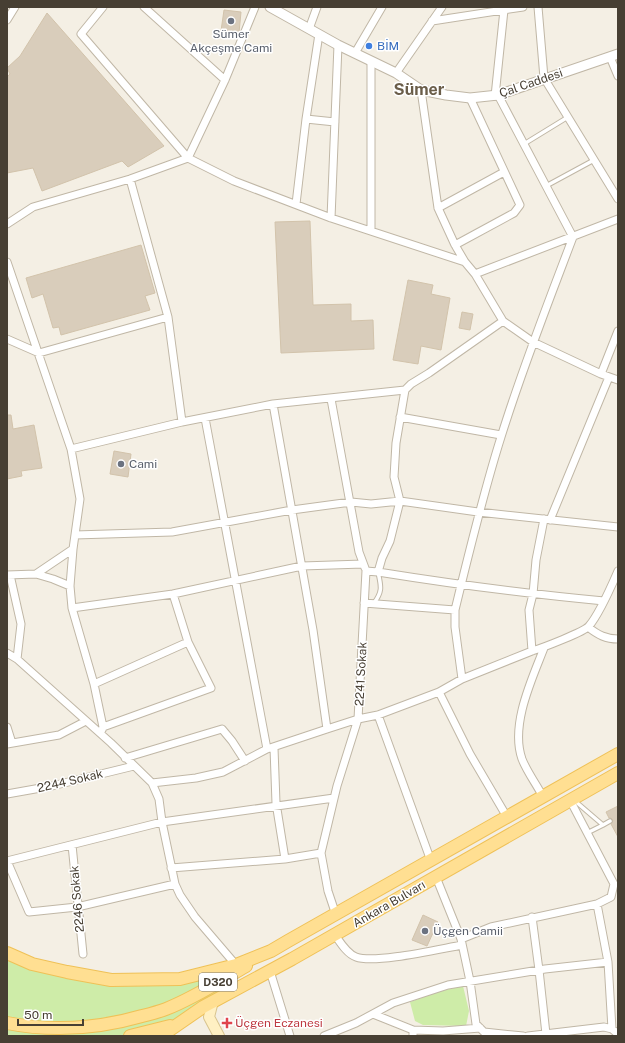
<svg xmlns="http://www.w3.org/2000/svg" width="625" height="1043" font-family="'Public Sans',sans-serif">
<style>
.green{fill:#ceeca8}
.building{fill:#d9cdbb;stroke:#d2c3ab}
.lines{fill:none;stroke-linecap:round;stroke-linejoin:round}
.service-casing{stroke:#c0b7a6;stroke-width:5.5}
.minor-casing{stroke:#c0b7a6;stroke-width:9}
.tertiary-casing{stroke:#c0b7a6;stroke-width:11}
.secondary-casing{stroke:#d8c48f;stroke-width:12}
.primary-casing{stroke:#efc157;stroke-width:14}
.service{stroke:#fff;stroke-width:3.5}
.minor{stroke:#fff;stroke-width:7}
.tertiary{stroke:#fff;stroke-width:9}
.secondary{stroke:#fff0c3;stroke-width:10}
.primary{stroke:#ffdf92;stroke-width:12}
.worship-dot{fill:#6b7280;stroke:#fff;stroke-width:1.5}
.shop-dot{fill:#3f7fe0;stroke:#fff;stroke-width:1.5}
.health-dot{fill:#e0444e;stroke:#fff;stroke-width:1.5}
.labels{text-anchor:middle;dominant-baseline:central;stroke-width:3;stroke-linejoin:round;paint-order:stroke}
.shield{fill:#fff;stroke:#7e7970;stroke-width:1}
.shield-label{font-size:11px;font-weight:bold;fill:#473f33}
.worship-label{font-size:12px;fill:#5b616d;stroke:#fff;text-anchor:start}
.shop-label{font-size:12px;fill:#366cbe;stroke:#fff;text-anchor:start}
.street-label{font-size:12px;fill:#473f33;stroke:#fff}
.health-label{font-size:12px;fill:#be3a42;stroke:#fff;text-anchor:start}
.district-label{font-size:16px;font-weight:bold;fill:#6a5d49;stroke:#fff}
</style>
<rect width="100%" height="100%" fill="#f4efe4"/>
<!-- green -->
<path class="green" d="M271 951 203 1007 161 1036H7V954L67 972 180 979Z
M463 986 469 1011 466 1026 423 1025 415 1021 410 1002 440 991Z"/>
<!-- building -->
<path class="building" d="M224 10 241 12 239 33 221 31Z
M47 13 164 146 128 167 122 161 42 191 33 168 7 173V77L10 74 7 68 20 56Z
M310 221 313 305 351 304V321L373 320 374 349 281 353 275 222Z
M141 245 155 293 145 296 150 310 61 335 59 327 53 328 43 294 32 298 26 278Z
M408 280 433 285 431 294 450 298 441 350 421 346 418 364 393 360Z
M462 312 473 314 470 330 459 328Z
M7 415H11L13 429 34 425 42 468 21 471 22 476 7 479Z
M114 451 131 454 128 477 110 474Z
M618 806V837L611 824 613 820 611 818H609L606 812Z
M423 915 438 922 427 946 412 940Z"/>
<g class="lines">
<defs>
<path id="service" d="M524 144 568 117
M546 186 594 160
M374 603C383 591 381 586 378 572
M575 801 603 825 610 821
M587 833 603 825"/>
<path id="minor" d="M103 7 81 34 188 158 234 181 331 218 465 262
M144 7 225 80
M538 7 544 78 618 199
M7 20 15 7
M432 21 523 7
M309 29 317 7
M355 53 382 7
M610 57 618 76
M396 73 442 7
M421 90 438 208 455 245 465 262 475 274 503 321 533 342 601 374 618 380
M495 96 504 10
M306 119 335 122
M130 179 168 317 182 422
M296 204 306 119 319 34
M438 208 504 172
M331 218 338 45
M7 224 33 207 130 179 188 158 225 80 255 7
M371 230V61
M455 245 514 213 520 205 470 98
M7 262 71 449 80 499 73 549 36 574 7 575
M475 274 618 219
M503 321 429 373 411 384 405 390 396 443 394 477 400 501 478 512 618 527
M7 339 39 353 168 317
M601 374 618 331
M331 399 359 552 365 568
M273 404 313 630 327 729
M400 417 501 435
M205 418 267 749
M71 449 182 422 273 404 405 390
M550 520 609 377
M73 549 70 586 72 608 94 684 103 727 102 730
M378 572C453 584 528 594 604 601
M36 574 53 579 70 586
M10 575 21 624 17 659
M364 603 455 610
M72 608 173 594
M588 627C598 635 606 639 618 639
M532 651 529 610 533 594 536 560 544 519
M7 653 17 659 111 743 152 783 196 778 223 772 267 749 327 729 358 719 366 571 378 572 382 558 390 541 400 501 371 504 351 502 292 510 172 532 75 535
M462 679 455 627V610C469 552 483 494 501 437 522 369 548 303 573 237L498 95
M94 684 188 642
M439 692 470 754 507 817
M378 715 431 861
M7 727 12 743
M103 727 211 688 188 642 173 594 302 566 363 564
M7 744 59 735 86 721
M274 748 276 803 285 859
M125 758 222 729 232 741 245 761
M152 783 159 799 162 822 175 884 180 895 195 917 236 965
M7 794 52 786 134 766
M543 797C537 785 527 772 522 759 510 725 532 679 544 648
M72 845 83 954
M7 861 162 822 334 798
M7 861 29 912 77 907 175 884
M171 868 285 859 321 853
M436 877 461 939 470 981 476 1024 484 1032 523 1036
M597 904 608 962 612 1029
M336 915 328 891 321 853 337 786 358 719 378 715 439 692 462 679 532 651C542 648 584 632 589 626 600 613 611 587 618 571
M532 917 539 970 546 1034
M335 935C340 942 347 954 356 957 375 964 439 949 462 945
M461 939 491 927 597 904 611 897 614 884 570 800
M270 971 290 1036
M373 1014 413 1030
M324 1036 356 1023 393 1003 448 985 545 969 608 962
M413 1036V1030L443 1031 480 1028
M528 1036 604 1027 612 1029 618 1034"/>
<path id="tertiary" d="M270 7 338 45 396 73 421 90 446 95 470 98 498 95 618 54"/>
<path id="secondary" d="M214 1001 212 1005 209 1017 219 1036"/>
<path id="primary" d="M7 953 32 964 67 972 111 980 180 979 236 965 271 951 288 941 618 754
M7 1023C53 1032 97 1029 142 1016 150 1014 158 1012 166 1009 194 998 220 981 246 966
M130 1036 170 1026
M161 1036 203 1007 292 959 618 773"/>
</defs>
<!-- service casing -->
<use href="#service" class="service-casing"/>
<!-- minor casing -->
<use href="#minor" class="minor-casing"/>
<!-- tertiary casing -->
<use href="#tertiary" class="tertiary-casing"/>
<!-- secondary casing -->
<use href="#secondary" class="secondary-casing"/>
<!-- primary casing -->
<use href="#primary" class="primary-casing"/>
<!-- service -->
<use href="#service" class="service"/>
<!-- minor -->
<use href="#minor" class="minor"/>
<!-- tertiary -->
<use href="#tertiary" class="tertiary"/>
<!-- secondary -->
<use href="#secondary" class="secondary"/>
<!-- primary -->
<use href="#primary" class="primary"/>
</g>
<!-- markers -->
<g class="worship-dot">
<circle cx="231" cy="21" r="4"/>
<circle cx="121" cy="464" r="4"/>
<circle cx="425" cy="931" r="4"/>
</g>
<circle class="shop-dot" cx="369" cy="46" r="4"/>
<path class="health-dot" d="M225 1017h4v4h4v4h-4v4h-4v-4h-4v-4h4z"/>
<g class="labels">
<!-- shield labels -->
<rect class="shield" x="199" y="973" width="38" height="18" rx="3"/>
<g class="shield-label">
<text x="218" y="982">D320</text>
</g>
<!-- worship labels -->
<g class="worship-label">
<text x="231" y="34" text-anchor="middle">Sümer<tspan x="231" dy="14">Akçeşme Cami</tspan></text>
<text x="129" y="464">Cami</text>
<text x="433" y="931">Üçgen Camii</text>
</g>
<!-- shop labels -->
<g class="shop-label">
<text x="377" y="46">BİM</text>
</g>
<!-- street labels -->
<g class="street-label">
<text transform="translate(531 83) rotate(-19)">Çal Caddesi</text>
<text transform="translate(361 674) rotate(-87)">2241 Sokak</text>
<text transform="translate(70 781) rotate(-13)">2244 Sokak</text>
<text transform="translate(77 899) rotate(-95)">2246 Sokak</text>
<text transform="translate(389 904) rotate(-30)">Ankara Bulvarı</text>
</g>
<!-- health labels -->
<g class="health-label">
<text x="235" y="1023">Üçgen Eczanesi</text>
</g>
<!-- district labels -->
<g class="district-label">
<text x="419" y="89">Sümer</text>
</g>
</g>
<!-- border -->
<rect width="625" height="1043" fill="none" stroke="#473f33" stroke-width="16"/>
<!-- scale -->
<path d="M18 1019v6h65v-6" fill="none" stroke="#473f33" stroke-width="2"/>
<text x="24" y="1019" font-size="12" fill="#473f33" stroke="#ffffff" stroke-width="3" paint-order="stroke">50 m</text>
</svg>
